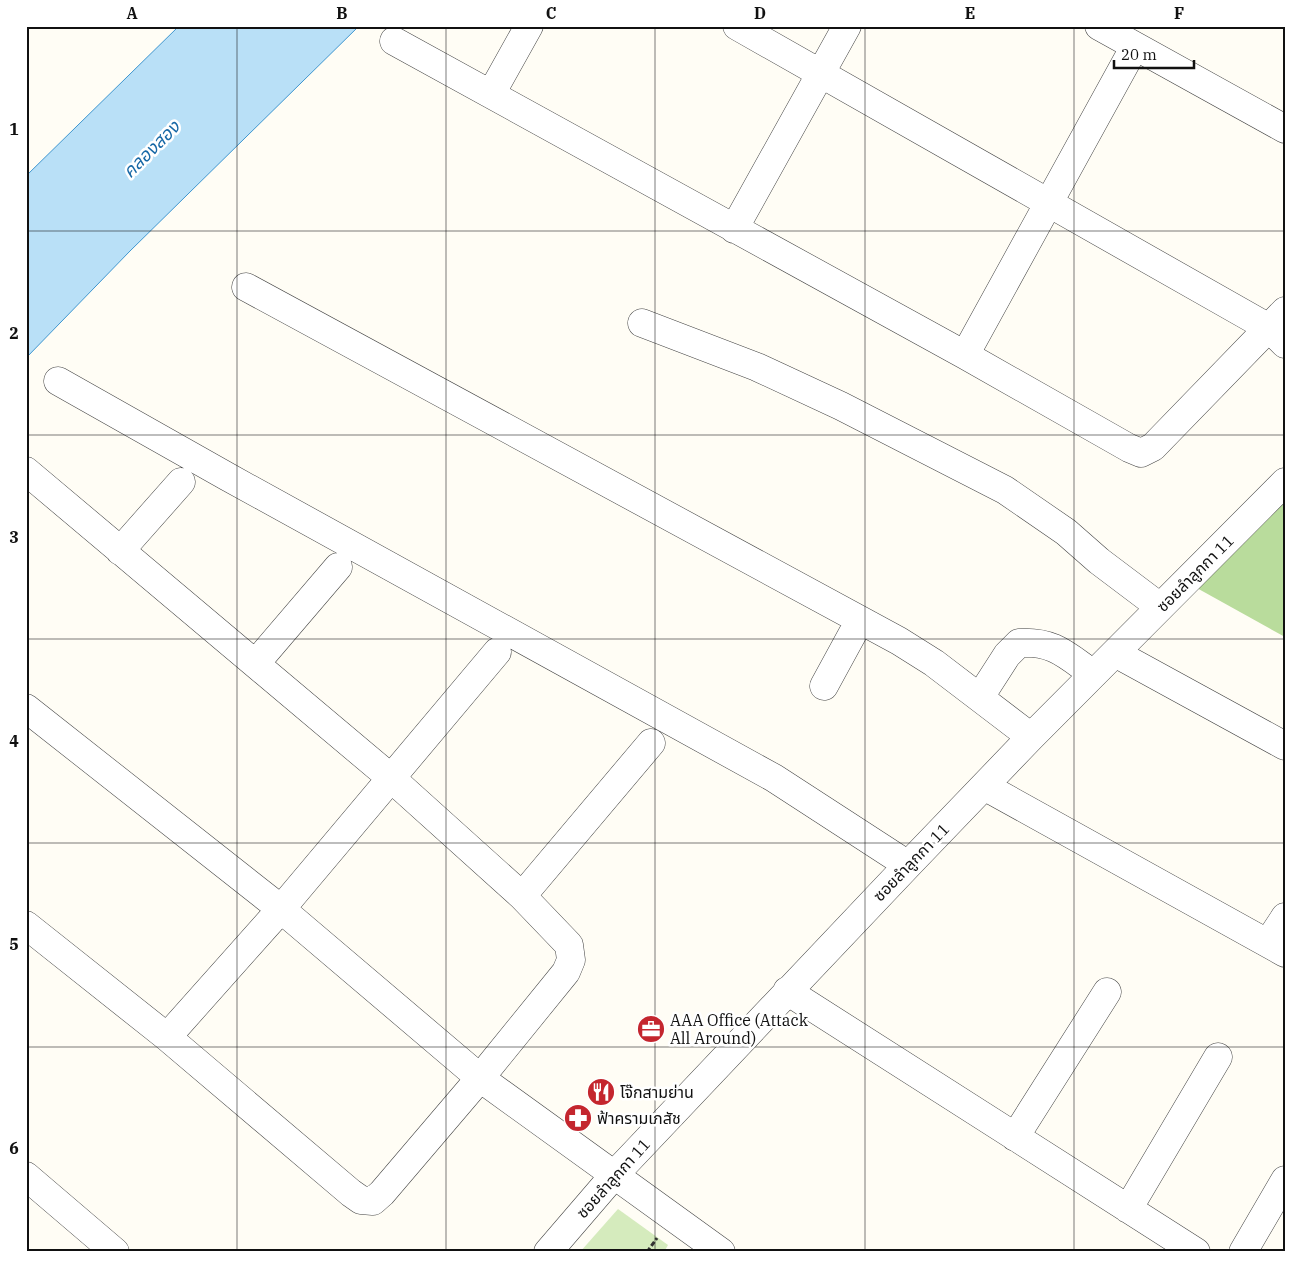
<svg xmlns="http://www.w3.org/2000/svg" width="1311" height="1278" font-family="'IBM Plex Serif','Noto Sans Thai',serif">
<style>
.green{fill:#d5ebbd}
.forest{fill:#b9dc9c}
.water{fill:#b9e0f7;stroke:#3f96cf}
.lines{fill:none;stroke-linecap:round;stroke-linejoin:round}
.minor-casing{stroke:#444;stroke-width:29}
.path{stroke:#333;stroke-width:3;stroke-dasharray:5 2.5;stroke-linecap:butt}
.minor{stroke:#fff;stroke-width:28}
.grid{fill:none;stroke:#111;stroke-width:1;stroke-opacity:0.55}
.labels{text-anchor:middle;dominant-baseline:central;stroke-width:5;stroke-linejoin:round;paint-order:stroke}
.street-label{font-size:16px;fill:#111;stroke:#fff}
.poi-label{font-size:16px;fill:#111;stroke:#fff;text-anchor:start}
.water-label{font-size:18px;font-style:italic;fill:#1768a6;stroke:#fff}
.neatline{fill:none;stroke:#111;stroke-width:2}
.grid-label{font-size:16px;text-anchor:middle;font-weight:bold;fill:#111}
</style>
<rect width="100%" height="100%" fill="#fffdf5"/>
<!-- green -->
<path class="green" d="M618 1209 668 1245 664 1252H580Z"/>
<!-- forest -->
<path class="forest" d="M1285 483V637L1186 582Z"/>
<!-- water -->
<path class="water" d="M179 26H359L130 251 26 358V176Z"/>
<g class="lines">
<defs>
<path id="minor" d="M737 26 1269 328 1285 344
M1099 26 1285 129
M394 41 965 355 1129 448 1141 453 1153 447 1285 311
M491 94 529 26
M734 229 847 26
M246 287 899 641 934 663 1031 737
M642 323 757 367 841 406 1005 490 1066 532 1099 561 1160 607
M965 355 1135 46
M58 381 228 477 774 778 908 865
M26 471 391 778 522 896 569 945 571 960 566 972 480 1078 382 1193 373 1201 361 1200 351 1193 167 1037 26 925
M120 551 181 482
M1115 653 1285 746
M256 663 338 567
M824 686 860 620
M980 697 1007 655 1019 643C1054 641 1066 655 1093 674
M26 708 281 909 480 1078 721 1252
M984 786 1285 953
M522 896 651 743
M1268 943 1285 917
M787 991 1196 1252
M167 1037 281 909 497 652
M1015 1137 1107 992
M26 1176 115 1252
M1128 1209 1218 1057
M548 1252 615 1174 908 865 1031 737 1285 482
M1243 1252 1285 1180"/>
</defs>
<!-- minor casing -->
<use href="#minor" class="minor-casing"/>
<!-- path -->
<path class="path" d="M647 1252 657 1238"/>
<!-- minor -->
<use href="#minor" class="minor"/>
</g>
<!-- grid -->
<path class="grid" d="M237 26V1252M446 26V1252M655 26V1252M865 26V1252M1074 26V1252M26 231H1285M26 435H1285M26 639H1285M26 843H1285M26 1047H1285"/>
<!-- icons -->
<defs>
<symbol id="office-disc" viewBox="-11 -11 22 22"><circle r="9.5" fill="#c4262e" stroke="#fff"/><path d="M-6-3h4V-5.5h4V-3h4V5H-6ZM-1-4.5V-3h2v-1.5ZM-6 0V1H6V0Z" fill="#fff"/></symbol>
<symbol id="restaurant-disc" viewBox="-11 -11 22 22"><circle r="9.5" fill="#c4262e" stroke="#fff"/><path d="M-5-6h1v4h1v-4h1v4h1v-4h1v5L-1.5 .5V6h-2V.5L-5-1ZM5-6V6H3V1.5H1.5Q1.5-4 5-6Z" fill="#fff"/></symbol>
<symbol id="pharmacy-disc" viewBox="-11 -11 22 22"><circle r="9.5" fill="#c4262e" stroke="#fff"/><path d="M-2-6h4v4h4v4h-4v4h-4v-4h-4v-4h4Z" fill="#fff"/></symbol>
</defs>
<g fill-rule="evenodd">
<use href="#office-disc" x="635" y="1013" width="32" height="32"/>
<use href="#restaurant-disc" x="585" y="1076" width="32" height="32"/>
<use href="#pharmacy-disc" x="562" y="1102" width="32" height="32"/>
</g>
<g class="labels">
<!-- street labels -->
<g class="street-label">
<text transform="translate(1195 573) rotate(-45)">ซอยลำลูกกา 11</text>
<text transform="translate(911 862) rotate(-46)">ซอยลำลูกกา 11</text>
<text transform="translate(613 1178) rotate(-48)">ซอยลำลูกกา 11</text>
</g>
<!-- poi labels -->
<g class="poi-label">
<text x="670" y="1020">AAA Office (Attack<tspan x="670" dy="18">All Around)</tspan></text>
<text x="620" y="1092">โจ๊กสามย่าน</text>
<text x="597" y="1118">ฟ้าครามเภสัช</text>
</g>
<!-- water labels -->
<g class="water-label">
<text transform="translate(151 149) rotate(-45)">คลองสอง</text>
</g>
</g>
<!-- border -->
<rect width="1311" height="1278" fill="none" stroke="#ffffff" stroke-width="55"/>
<!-- scale -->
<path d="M1114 60v8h80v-8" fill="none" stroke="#111111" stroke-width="2.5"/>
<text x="1121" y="60" font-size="15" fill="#111111" stroke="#ffffff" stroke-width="4" paint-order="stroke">20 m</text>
<rect x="28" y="28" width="1256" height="1222" class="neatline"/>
<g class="grid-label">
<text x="132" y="19">A</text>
<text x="342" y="19">B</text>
<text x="551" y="19">C</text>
<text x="760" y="19">D</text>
<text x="970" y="19">E</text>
<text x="1179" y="19">F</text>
<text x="14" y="135">1</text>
<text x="14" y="339">2</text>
<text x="14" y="543">3</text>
<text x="14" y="747">4</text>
<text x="14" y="950">5</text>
<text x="14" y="1154">6</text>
</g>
</svg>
